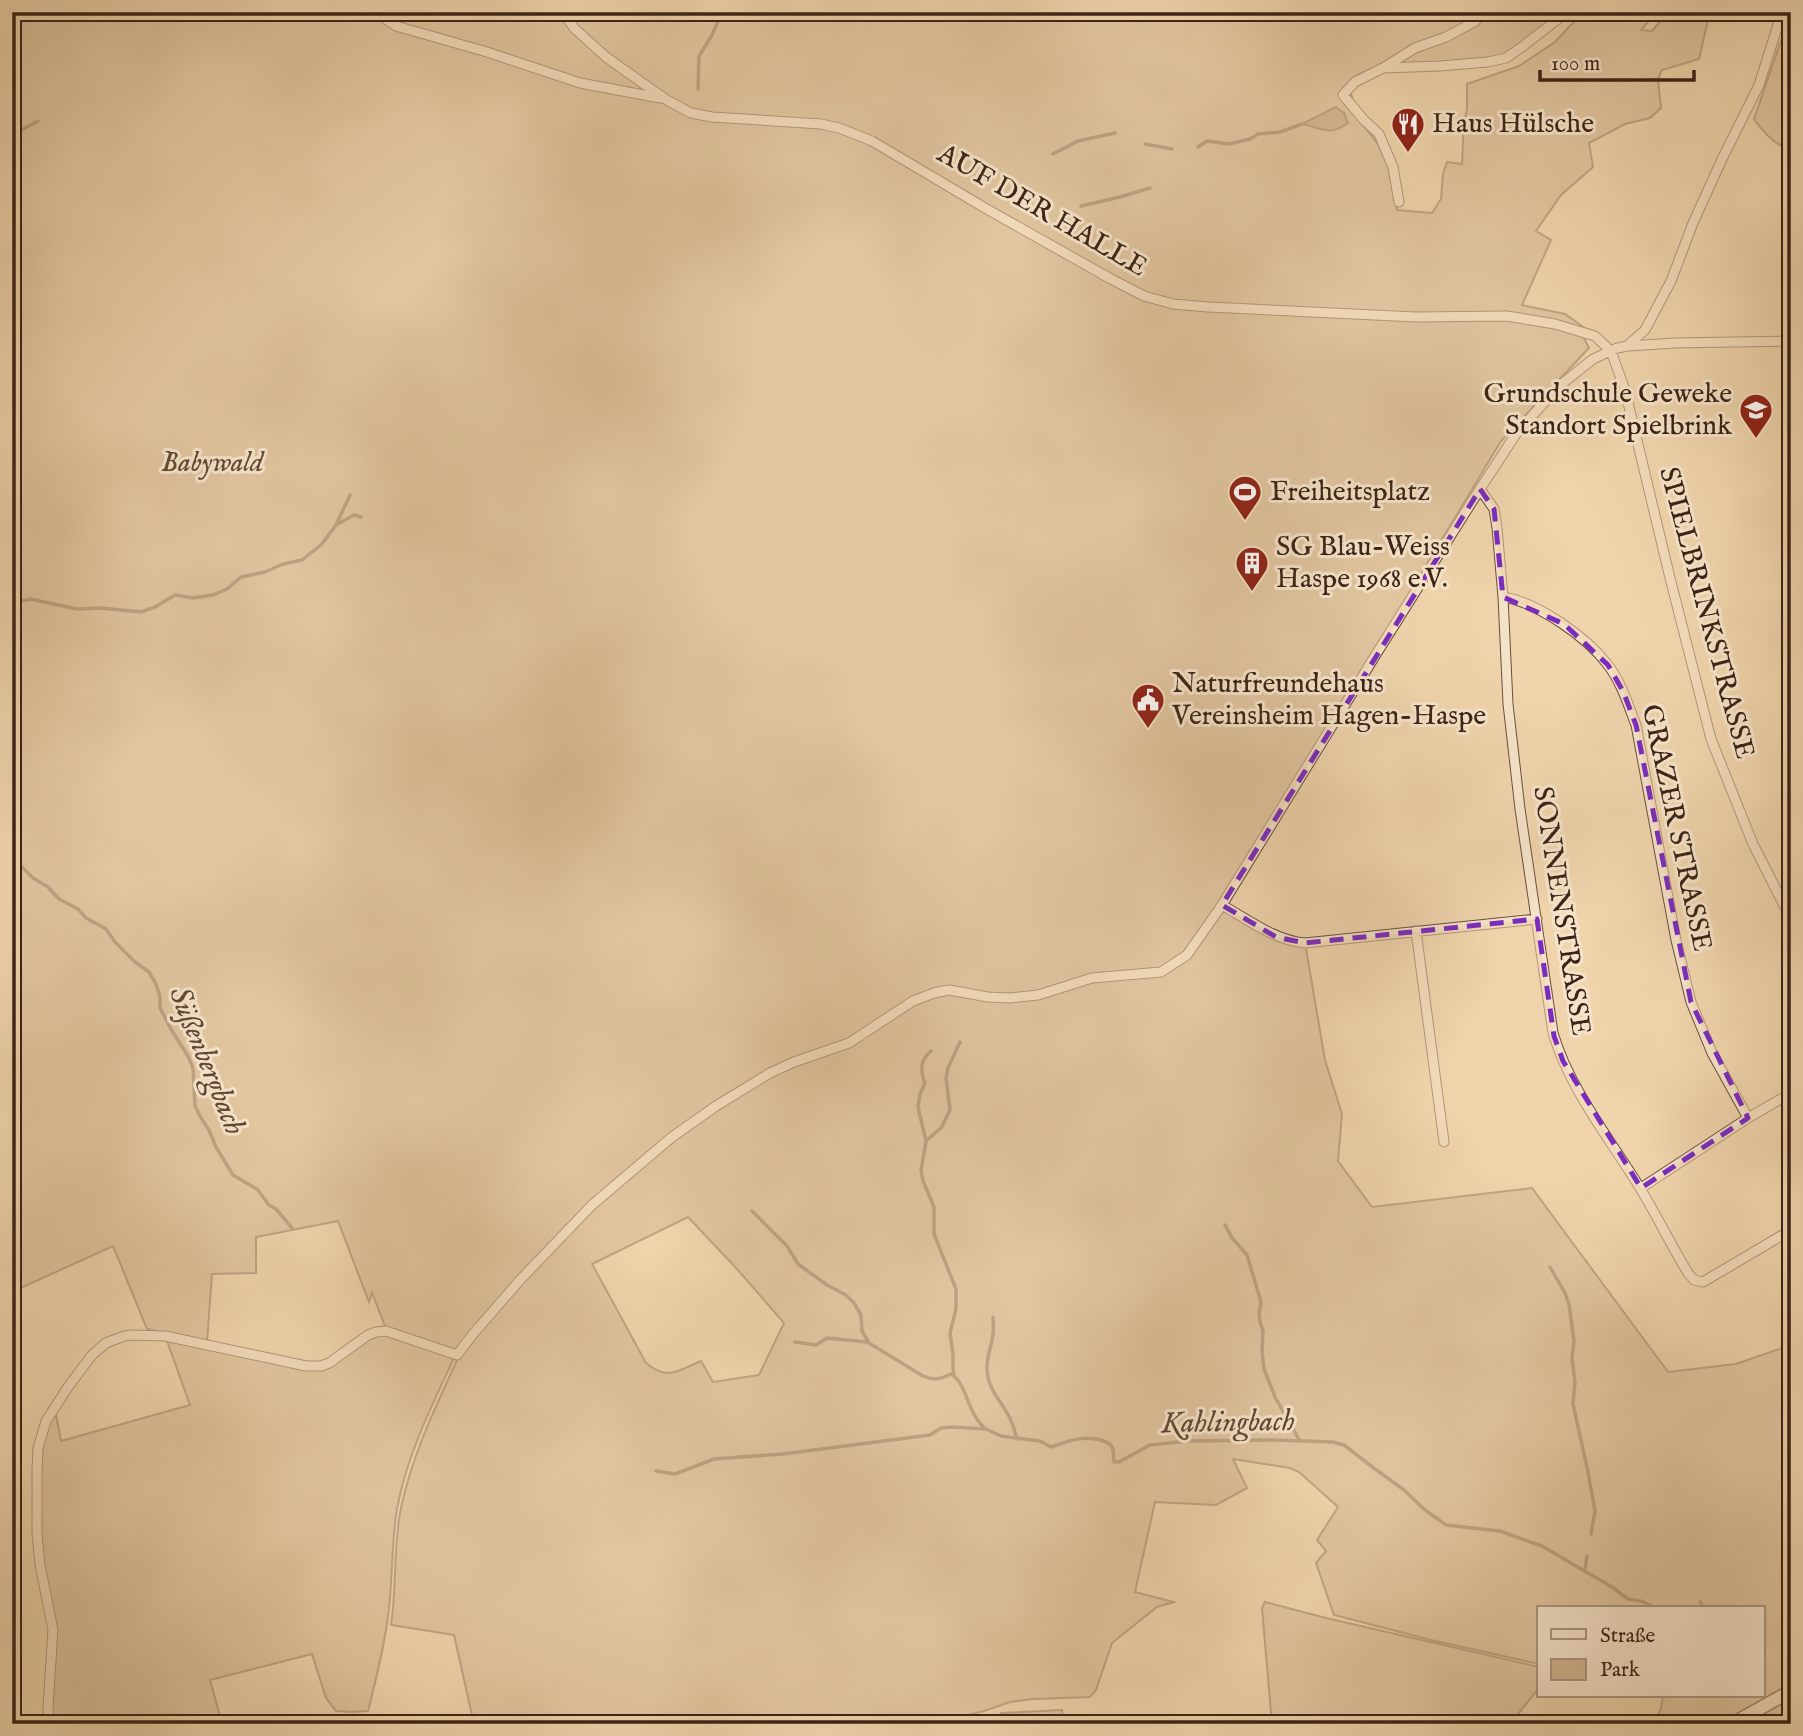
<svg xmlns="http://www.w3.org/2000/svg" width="1803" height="1736" font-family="'IM FELL English',serif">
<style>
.green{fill:#d1b693;stroke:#876c55;stroke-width:2;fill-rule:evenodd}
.water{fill:#b29879;stroke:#836952;stroke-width:2}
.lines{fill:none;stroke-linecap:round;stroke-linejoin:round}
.stream{stroke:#836952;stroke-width:3.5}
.street-casing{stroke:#6a4f3c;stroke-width:11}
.secondary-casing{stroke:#3d2317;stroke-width:15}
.street{stroke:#f5e3c9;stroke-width:9}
.secondary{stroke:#f5e3c9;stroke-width:12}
.marked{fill:none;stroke:#7b2cbf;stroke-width:5;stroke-dasharray:14 9;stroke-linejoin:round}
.labels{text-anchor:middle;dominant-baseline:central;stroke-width:6;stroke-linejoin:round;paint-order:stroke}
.poi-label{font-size:28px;fill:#3d2317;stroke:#f5e3c9;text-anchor:start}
.street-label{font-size:28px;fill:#3d2317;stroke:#f5e3c9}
.park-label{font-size:28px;font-style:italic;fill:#624836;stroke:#f5e3c9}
.water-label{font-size:30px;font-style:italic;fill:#604634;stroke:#f5e3c9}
</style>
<rect width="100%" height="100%" fill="#efd4ac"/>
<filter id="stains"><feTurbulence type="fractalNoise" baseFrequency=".00286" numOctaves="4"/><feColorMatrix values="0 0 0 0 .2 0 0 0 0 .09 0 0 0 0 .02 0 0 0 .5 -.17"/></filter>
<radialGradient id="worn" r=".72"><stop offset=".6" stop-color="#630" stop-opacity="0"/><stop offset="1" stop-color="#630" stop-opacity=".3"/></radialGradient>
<!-- green -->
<path class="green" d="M12 12H1561L1504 57 1442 62 1383 64 1358 75 1348 84 1359 120 1378 144 1388 165 1397 210 1432 213 1441 199 1443 174 1447 162 1462 164 1464 122 1467 109V84L1519 66 1555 42 1583 12H1657L1641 30 1652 31 1668 12H1710L1699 59 1662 70 1658 79 1661 108 1650 118 1625 124 1589 143 1593 167 1561 195 1536 231 1551 240 1522 305 1565 314 1586 329 1584 338 1589 348 1501 441 1222 905 1245 918 1305 943 1325 1060 1342 1114 1338 1161 1372 1207 1532 1188 1668 1372 1736 1364 1791 1345V1685L1722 1724H1653L1661 1709 1662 1700 1664 1696H1763V1608H1704L1700 1600V1608H1539V1664L1431 1640 1334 1615 1316 1563 1326 1551 1317 1540 1338 1507 1299 1472 1290 1468 1233 1459 1247 1488 1216 1505 1155 1502 1135 1592 1174 1602 1157 1607 1112 1643 1096 1690 1090 1697 1033 1699 1010 1702 984 1711 933 1724H474L454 1635 391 1625C397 1586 393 1546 401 1508 412 1455 436 1406 458 1358L387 1331 372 1293 369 1302 338 1221 256 1237V1273L212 1274 207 1342 147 1329 113 1246 12 1292ZM688 1217 737 1269 784 1323 759 1375 713 1382 701 1361C677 1371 668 1381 646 1363L592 1264Z
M1791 12V149C1775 146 1763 132 1754 119Z
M386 1334 454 1358C431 1407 407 1455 397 1509 391 1544 393 1581 388 1616 384 1648 376 1680 368 1711L352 1712 336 1711 326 1698 312 1654 210 1680 220 1716 174 1724H51L54 1669 42 1565 39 1472 44 1437 55 1410 61 1441 190 1405 166 1338 321 1369 368 1338Z
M1265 1602 1326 1618 1539 1667V1688L1510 1724H1272L1262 1608Z
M1791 1691V1724H1732Z
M1062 1710 1064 1724H1005L1001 1713Z"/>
<!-- water -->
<path class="water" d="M1336 107 1344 113 1348 123C1329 137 1322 128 1302 124Z"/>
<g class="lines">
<!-- stream -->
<path class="stream" d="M698 89 699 56 711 37 722 12
M12 135 38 121
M1145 144 1172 149
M1198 147 1207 141 1229 144 1250 139 1258 134 1280 132 1302 124
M1053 154 1078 141 1115 133
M1081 206 1120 197 1150 188
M338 524 354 515 361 517
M12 603 30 599 77 609 101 608 141 612 155 607 175 595 193 598 213 595 227 589 241 577 265 572 283 564 302 560 322 544 336 525 350 495
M12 861 21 866 33 878 48 887 59 899 78 909 86 918 106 929 115 942 135 962 149 972 156 984 160 997V1008L172 1031 188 1056 193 1068 195 1106 201 1118 209 1130 216 1147 233 1175 257 1189 269 1205 276 1209 292 1228
M931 1051C920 1060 920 1070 925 1083L920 1094 918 1107 926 1141 921 1171 923 1181 934 1207V1234L956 1289V1309L950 1333 953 1354V1369L954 1374
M927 1140 941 1128 950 1110 946 1078 948 1068 960 1042
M752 1211 787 1246 798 1264 827 1285 846 1295 854 1303 861 1315 862 1331 869 1343 923 1376C935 1381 940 1379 951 1374 968 1384 966 1413 986 1429
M1225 1225 1232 1238 1247 1255 1261 1302 1259 1314 1260 1322 1263 1331 1262 1352 1264 1369 1275 1397 1300 1441
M1550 1267 1565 1293 1569 1304 1574 1341 1572 1358 1575 1382 1573 1404 1588 1472 1595 1511 1591 1534
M993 1317C993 1322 994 1328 993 1334 992 1345 987 1355 987 1367 987 1392 1004 1402 1012 1423 1015 1429 1014 1433 1018 1439
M795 1342 816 1345 827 1338 867 1342
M656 1471 675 1474 714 1459 783 1454 930 1435 941 1428 952 1427 986 1429 1001 1436 1040 1441 1051 1447C1068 1441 1083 1435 1101 1440 1107 1442 1112 1444 1113 1450 1114 1454 1113 1458 1114 1462H1119L1150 1445 1188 1441 1275 1440 1333 1442 1344 1445 1375 1469 1404 1490 1425 1510 1446 1525 1500 1531 1542 1546 1612 1587 1628 1599 1641 1601 1657 1608
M1585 1570 1587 1556
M1773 1721 1774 1724"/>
<defs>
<path id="street" d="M376 12 396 26 487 52 580 83 660 98
M563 12 574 28 606 57 665 99 691 113 712 117 821 124 839 128 872 141 985 208 1111 279 1144 296 1173 304 1208 307 1416 317 1507 316 1555 324 1595 336 1611 351 1625 390 1670 578 1711 739 1753 844 1791 919
M1383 68 1415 48 1446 37 1474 22 1484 12
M1399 202 1393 167 1379 134 1364 120 1343 95 1355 82 1383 68 1440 66 1488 62 1506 58 1522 47 1567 12
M1628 345 1645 330 1671 281 1693 223 1723 157 1759 85 1782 12
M1480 489 1494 509 1497 528 1503 597 1508 704 1520 809 1553 1033C1570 1090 1610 1139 1640 1188 1657 1216 1671 1245 1688 1273L1694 1280 1703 1282 1791 1230
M1503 597C1537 602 1587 637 1608 665 1621 682 1628 704 1636 725L1676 940 1691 1002 1712 1053 1748 1118
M1222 905C1249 920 1274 940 1305 943L1537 919
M1416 931 1444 1142
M1641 1188 1748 1118 1791 1093
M49 1724 48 1707 53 1630 40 1565 37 1534V1470L38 1448 46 1421 68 1387 92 1355 106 1343 124 1336 132 1335 165 1336 306 1366H321L329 1363 368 1335 376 1332 386 1331 457 1355 473 1334 520 1280 592 1205 672 1137 716 1106 770 1073 794 1062 849 1043 913 1001 934 993 949 990 988 997 1009 998 1038 995 1092 978 1161 972 1187 955 1222 905 1375 656 1480 489 1516 434 1558 387 1593 359 1617 348 1628 346 1675 343 1791 341"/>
<path id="secondary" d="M1732 1724 1791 1691"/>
</defs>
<!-- street casing -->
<use href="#street" class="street-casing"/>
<!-- secondary casing -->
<use href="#secondary" class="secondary-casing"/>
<!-- street -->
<use href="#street" class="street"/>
<!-- secondary -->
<use href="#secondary" class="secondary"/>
</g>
<!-- marked area -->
<path d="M0 0H1803V1736H0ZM1480 489 1494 509 1503 597 1564 624 1608 665 1623 691 1636 725 1691 1002 1748 1118 1641 1188 1563 1061 1554 1036 1537 919 1305 943 1276 937 1222 905Z" fill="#efd4ac" fill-opacity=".55" fill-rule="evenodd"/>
<path class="marked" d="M1480 489 1494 509 1503 597 1564 624 1608 665 1623 691 1636 725 1691 1002 1748 1118 1641 1188 1563 1061 1554 1036 1537 919 1305 943 1276 937 1222 905Z"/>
<!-- icons -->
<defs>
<symbol id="restaurant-pin" viewBox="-11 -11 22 30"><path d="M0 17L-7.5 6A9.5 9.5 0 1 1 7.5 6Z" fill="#8f2418" stroke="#f5e3c9"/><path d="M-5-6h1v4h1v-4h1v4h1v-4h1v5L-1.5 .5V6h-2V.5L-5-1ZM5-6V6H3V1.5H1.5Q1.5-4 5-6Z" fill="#fff"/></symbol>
<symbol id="school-pin" viewBox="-11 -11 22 30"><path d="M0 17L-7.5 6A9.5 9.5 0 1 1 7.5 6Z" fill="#8f2418" stroke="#f5e3c9"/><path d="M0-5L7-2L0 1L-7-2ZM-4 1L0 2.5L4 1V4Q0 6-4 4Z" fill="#fff"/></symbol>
<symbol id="stadium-pin" viewBox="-11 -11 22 30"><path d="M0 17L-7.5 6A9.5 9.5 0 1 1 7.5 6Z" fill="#8f2418" stroke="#f5e3c9"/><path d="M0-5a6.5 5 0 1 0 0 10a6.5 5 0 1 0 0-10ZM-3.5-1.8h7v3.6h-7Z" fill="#fff"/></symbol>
<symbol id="building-pin" viewBox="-11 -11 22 30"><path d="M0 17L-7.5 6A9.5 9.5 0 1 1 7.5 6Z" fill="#8f2418" stroke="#f5e3c9"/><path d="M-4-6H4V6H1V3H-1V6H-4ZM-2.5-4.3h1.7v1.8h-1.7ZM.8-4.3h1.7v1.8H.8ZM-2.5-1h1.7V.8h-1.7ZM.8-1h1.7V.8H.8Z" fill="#fff"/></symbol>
<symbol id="civic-pin" viewBox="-11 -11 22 30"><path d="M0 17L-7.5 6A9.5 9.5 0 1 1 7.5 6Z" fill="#8f2418" stroke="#f5e3c9"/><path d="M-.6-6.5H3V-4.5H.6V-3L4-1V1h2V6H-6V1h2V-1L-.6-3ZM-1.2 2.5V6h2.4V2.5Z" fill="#fff"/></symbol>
</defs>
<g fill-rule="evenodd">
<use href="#restaurant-pin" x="1389" y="105" width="38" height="52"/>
<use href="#school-pin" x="1737" y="391" width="38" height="52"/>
<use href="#stadium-pin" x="1226" y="473" width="38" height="52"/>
<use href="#building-pin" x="1233" y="544" width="38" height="52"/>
<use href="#civic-pin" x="1129" y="681" width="38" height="52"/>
</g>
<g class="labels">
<!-- poi labels -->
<g class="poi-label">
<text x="1432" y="124">Haus Hülsche</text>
<text x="1732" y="394" text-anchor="end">Grundschule Geweke<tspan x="1732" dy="32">Standort Spielbrink</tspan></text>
<text x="1270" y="492">Freiheitsplatz</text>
<text x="1276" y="547">SG Blau-Weiss<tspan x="1276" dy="32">Haspe 1968 e.V.</tspan></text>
<text x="1172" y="684">Naturfreundehaus<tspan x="1172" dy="32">Vereinsheim Hagen-Haspe</tspan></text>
</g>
<!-- street labels -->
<g class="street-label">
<text transform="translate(1042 211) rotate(30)">AUF DER HALLE</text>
<text transform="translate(1706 613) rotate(75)">SPIELBRINKSTRASSE</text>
<text transform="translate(1676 828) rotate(78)">GRAZER STRASSE</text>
<text transform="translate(1561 911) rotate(81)">SONNENSTRASSE</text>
</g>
<!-- park labels -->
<g class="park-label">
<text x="212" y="463">Babywald</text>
</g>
<!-- water labels -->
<g class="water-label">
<text transform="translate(206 1061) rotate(68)">Süßenbergbach</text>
<text transform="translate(1228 1423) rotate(-1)">Kahlingbach</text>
</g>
</g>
<!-- margin -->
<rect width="1803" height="1736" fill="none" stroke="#efd4ac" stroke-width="42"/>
<rect x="14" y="14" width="1775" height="1708" fill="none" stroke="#3d2317" stroke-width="3.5"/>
<rect x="21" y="21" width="1761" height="1694" fill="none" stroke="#3d2317" stroke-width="2"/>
<!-- legend -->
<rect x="1537" y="1606" width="228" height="91" fill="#f5e3c9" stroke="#ab9682" stroke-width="2"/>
<rect x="1551" y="1629" width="35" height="10" fill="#f5e3c9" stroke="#ab9682" stroke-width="2"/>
<text x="1600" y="1642" font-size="21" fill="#3d2317">Straße</text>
<rect x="1551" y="1659" width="35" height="21" fill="#d1b693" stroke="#ab9682" stroke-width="2"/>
<text x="1600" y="1676" font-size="21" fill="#3d2317">Park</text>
<!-- scale -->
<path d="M1540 70v10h154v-10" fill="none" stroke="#3d2317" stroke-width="3.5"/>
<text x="1551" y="70" font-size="21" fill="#3d2317" stroke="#f5e3c9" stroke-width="5" paint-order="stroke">100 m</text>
<rect width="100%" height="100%" filter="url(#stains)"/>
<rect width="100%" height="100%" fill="url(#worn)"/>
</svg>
